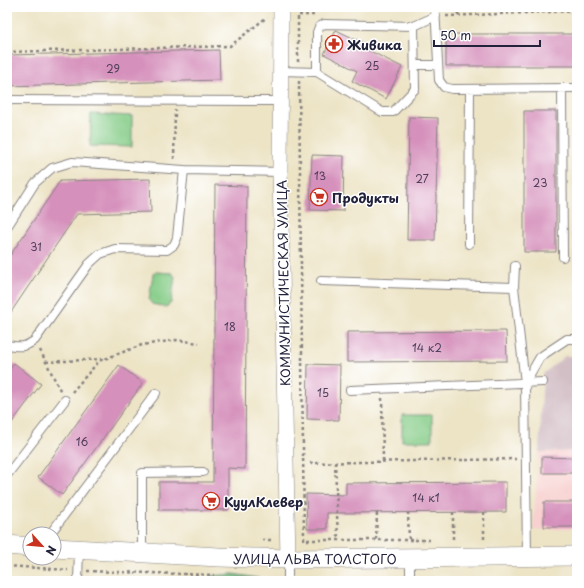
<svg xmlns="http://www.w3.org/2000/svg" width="584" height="588" font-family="'Playpen Sans',sans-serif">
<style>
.built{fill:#f7d0cf}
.industrial{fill:#d2bec5}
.green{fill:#85cc87;stroke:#547761}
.forest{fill:#6cb074;stroke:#476958}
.building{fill:#d590bb}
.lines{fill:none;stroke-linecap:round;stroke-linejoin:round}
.service-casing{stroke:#888380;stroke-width:10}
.minor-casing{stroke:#888380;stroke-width:16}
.tertiary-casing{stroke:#888380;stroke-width:20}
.path{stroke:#888380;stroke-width:2.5;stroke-dasharray:3 3;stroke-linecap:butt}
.service{stroke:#fff;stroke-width:8}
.minor{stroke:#fff;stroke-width:15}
.tertiary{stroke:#fff;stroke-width:19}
.labels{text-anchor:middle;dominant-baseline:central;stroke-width:3;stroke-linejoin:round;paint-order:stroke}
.number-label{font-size:11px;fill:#4f3e5b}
.poi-label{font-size:13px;font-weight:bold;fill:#22223b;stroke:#fff;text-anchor:start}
.street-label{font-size:13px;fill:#22223b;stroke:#fff}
</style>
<rect width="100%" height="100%" fill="#fff"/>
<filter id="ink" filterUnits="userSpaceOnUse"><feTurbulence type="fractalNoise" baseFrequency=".025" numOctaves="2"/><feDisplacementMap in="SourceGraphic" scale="8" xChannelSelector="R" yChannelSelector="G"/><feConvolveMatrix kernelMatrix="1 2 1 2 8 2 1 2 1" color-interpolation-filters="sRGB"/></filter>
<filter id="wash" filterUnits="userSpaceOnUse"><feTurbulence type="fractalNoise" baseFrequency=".012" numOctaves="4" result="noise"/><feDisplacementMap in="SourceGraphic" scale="16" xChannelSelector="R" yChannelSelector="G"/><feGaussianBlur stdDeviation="0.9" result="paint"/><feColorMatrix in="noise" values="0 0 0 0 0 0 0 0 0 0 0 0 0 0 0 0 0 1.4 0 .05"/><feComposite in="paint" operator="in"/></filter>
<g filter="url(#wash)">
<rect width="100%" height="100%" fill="#ede4c6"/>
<!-- built -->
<path class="built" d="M577 451V529L533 530 539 452Z"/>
<!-- industrial -->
<path class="industrial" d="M565 356H577V451L539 452 543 374Z"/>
<!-- green -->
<path class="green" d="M91 114 132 116V147L90 146Z
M156 272 172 273 175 277 171 303 166 307 152 304 149 300 153 274Z
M402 415H432V441H402Z"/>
<!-- forest -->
<path class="forest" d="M233 574 276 581H209L211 576Z
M339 577 350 581H279Z"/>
<g id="blocks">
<!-- building -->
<path class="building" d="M336 30 370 46 368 50 402 67 386 99 352 81 357 71 324 54Z
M446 34H577V66H446Z
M219 50 220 80 7 86V55Z
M524 111H556V252H524Z
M409 117 438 118 435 240H407Z
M312 155 344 156 343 211 310 210Z
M150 179 151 212 77 214 7 318V260L60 181Z
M215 185 247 186 245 469 228 468V510H159V482H213Z
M506 331 507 361 347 362V332Z
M14 363 41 384 7 429V373Z
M308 364 340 365 339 420 307 419Z
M119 365 143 383 62 495 38 477Z
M542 457 577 458V473H542Z
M506 482V512L327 513V529H307L306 494 346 495V483Z
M544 502H577V527H544Z"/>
</g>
</g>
<g filter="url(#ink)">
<use href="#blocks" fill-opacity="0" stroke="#888380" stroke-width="1"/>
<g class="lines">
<defs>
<path id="service" d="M435 7 439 80 444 87 452 89 577 88
M414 26 436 16
M415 65H438
M280 71 317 72 382 112H393L415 89 414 26 324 24 319 27 317 32V72
M562 88 563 257
M7 100 280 101
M7 227 35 183 52 168 72 162 184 170 280 172
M469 244 470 90
M515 266 514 287 525 383 527 557
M321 281 514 287
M7 345C19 347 25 348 35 340L89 264 100 254 115 249 167 250 174 245 177 238 184 170
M525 383 540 357 567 339H577
M350 390 543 382
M7 475 65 400
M50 534 156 393
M142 553V473L203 472
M288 559V581
M78 581 79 549
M410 581V558"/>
<path id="minor" d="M281 7 280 172 288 559"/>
<path id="tertiary" d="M7 545 30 547
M54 548 219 557 288 559 577 556"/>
</defs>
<!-- service casing -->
<use href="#service" class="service-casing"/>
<!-- minor casing -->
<use href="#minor" class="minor-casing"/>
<!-- tertiary casing -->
<use href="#tertiary" class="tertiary-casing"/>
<!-- path -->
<path class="path" d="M458 15V7
M446 16 577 11
M7 52 230 46 267 17
M298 62V15H317
M299 81 304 540H432
M174 159 175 110
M40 350 61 392
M46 362 103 359
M72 392 99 361 142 345 176 340 199 343
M382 398 383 461
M335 462 338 540
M310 463 516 459
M408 512 409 540
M453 512V539
M484 512V539
M262 540H273
M376 540 377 512
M7 566 68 570
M87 571 214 575"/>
<!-- service -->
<use href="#service" class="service"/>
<!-- minor -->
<use href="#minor" class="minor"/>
<!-- tertiary -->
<use href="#tertiary" class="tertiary"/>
</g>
</g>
<!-- icons -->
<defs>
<symbol id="pharmacy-ring" viewBox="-11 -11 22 22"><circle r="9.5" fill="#fff" stroke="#c8321e" stroke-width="1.5"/><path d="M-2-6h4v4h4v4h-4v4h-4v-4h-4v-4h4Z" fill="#c8321e"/></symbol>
<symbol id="supermarket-ring" viewBox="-11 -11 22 22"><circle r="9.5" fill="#fff" stroke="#c8321e" stroke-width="1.5"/><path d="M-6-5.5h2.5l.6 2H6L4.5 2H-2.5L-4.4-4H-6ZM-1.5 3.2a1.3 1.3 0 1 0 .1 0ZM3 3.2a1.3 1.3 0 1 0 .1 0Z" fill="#c8321e"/></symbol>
</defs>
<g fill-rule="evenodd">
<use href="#pharmacy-ring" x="324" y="34" width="20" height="20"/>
<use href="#supermarket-ring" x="309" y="187" width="20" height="20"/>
<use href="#supermarket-ring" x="201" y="491" width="20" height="20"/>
</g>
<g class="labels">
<!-- number labels -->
<g class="number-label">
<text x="372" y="65">25</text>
<text x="113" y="68">29</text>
<text x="320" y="175">13</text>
<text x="422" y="178">27</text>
<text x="540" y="182">23</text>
<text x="36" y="246">31</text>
<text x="230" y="326">18</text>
<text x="427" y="347">14 к2</text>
<text x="323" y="392">15</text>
<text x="82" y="441">16</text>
<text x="426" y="497">14 к1</text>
</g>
<!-- poi labels -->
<g class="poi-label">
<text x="347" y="44">Живика</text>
<text x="332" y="197">Продукты</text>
<text x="224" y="501">КуулКлевер</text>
</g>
<!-- street labels -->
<g class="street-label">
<text transform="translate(283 283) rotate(-91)">КОММУНИСТИЧЕСКАЯ УЛИЦА</text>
<text x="315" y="558">УЛИЦА ЛЬВА ТОЛСТОГО</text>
</g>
</g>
<!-- margin -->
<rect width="584" height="588" fill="none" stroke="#fff" stroke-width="24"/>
<!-- north arrow -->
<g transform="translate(42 546) rotate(117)"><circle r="19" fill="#ffffff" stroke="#a7a7b1"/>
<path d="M0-3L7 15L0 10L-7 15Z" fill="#c8321e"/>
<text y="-6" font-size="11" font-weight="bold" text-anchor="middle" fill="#22223b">N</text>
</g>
<!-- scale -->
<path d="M434 40v6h106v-6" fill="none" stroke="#22223b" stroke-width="2"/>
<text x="440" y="40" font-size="12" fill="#22223b" stroke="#ffffff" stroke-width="3" paint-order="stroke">50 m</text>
</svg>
